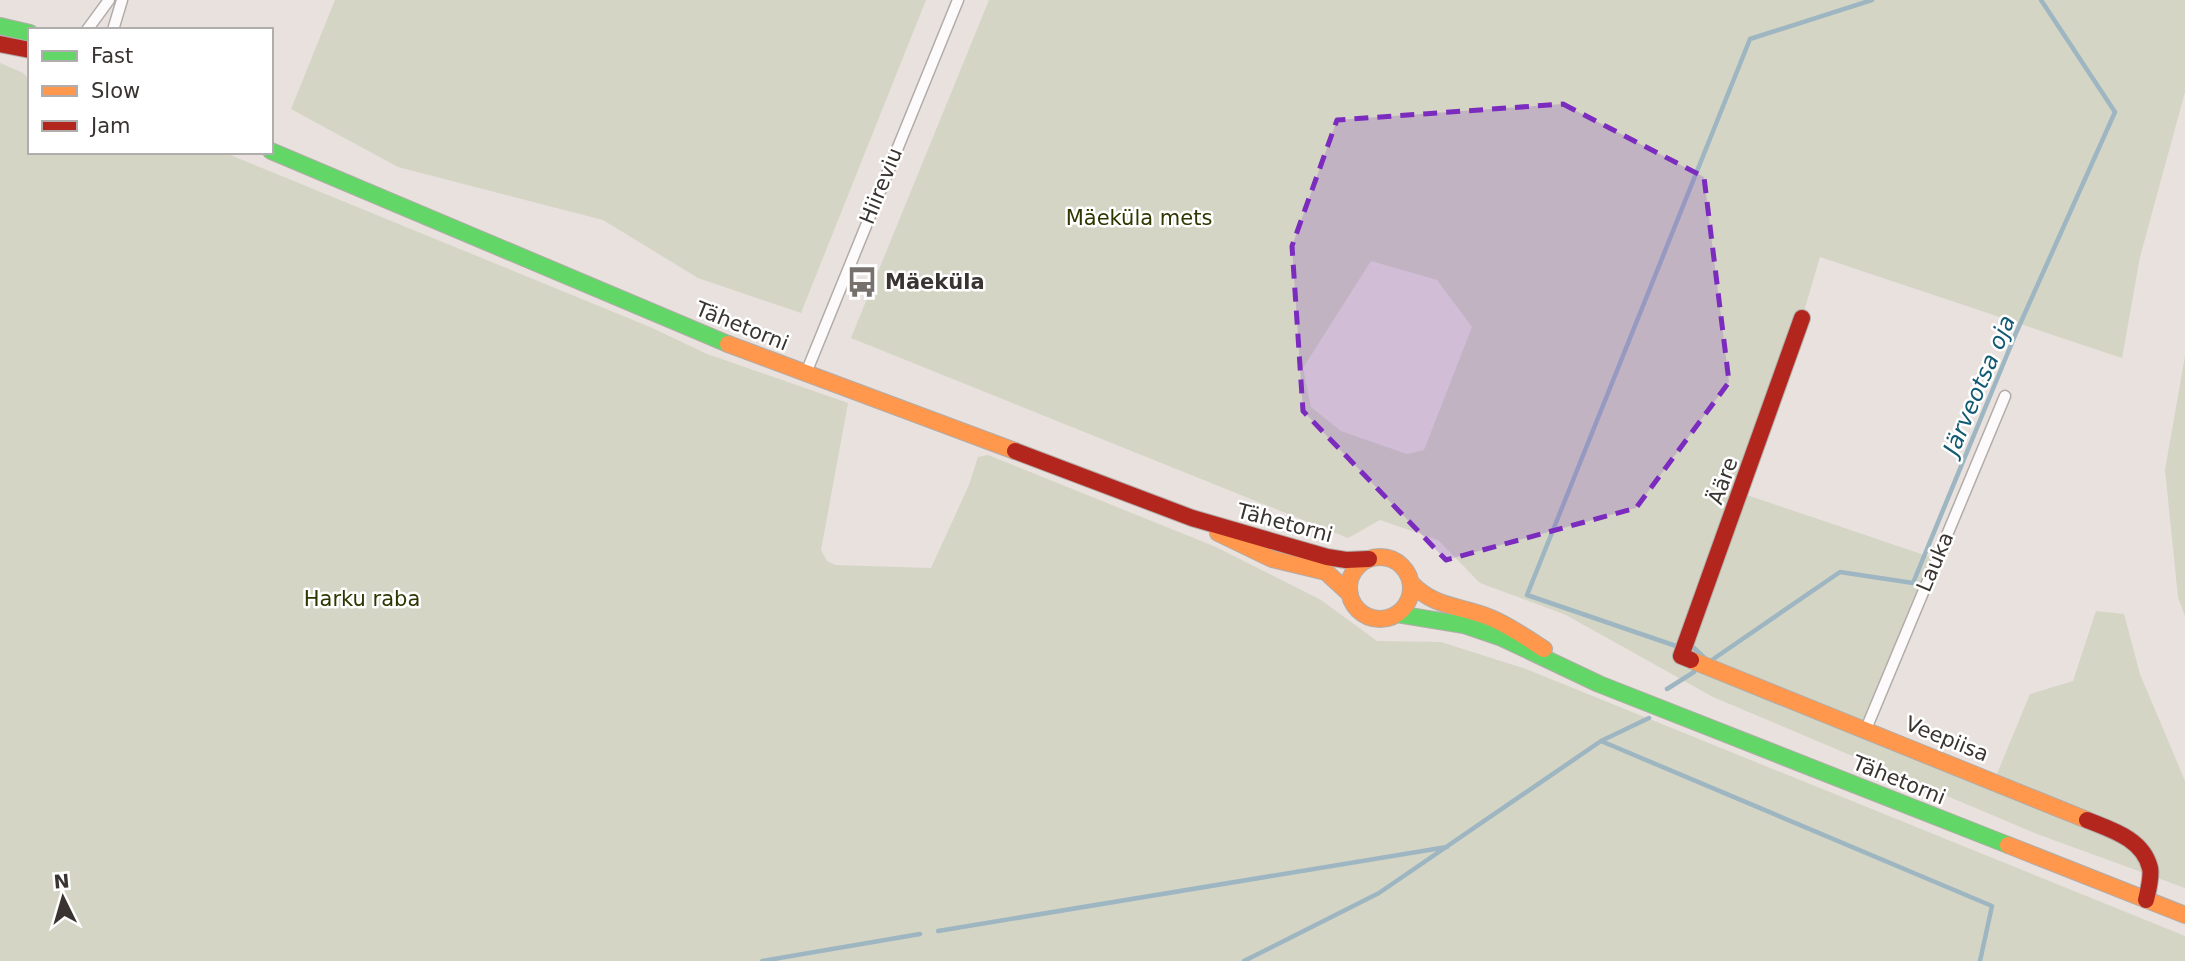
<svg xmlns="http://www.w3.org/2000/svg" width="2185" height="961" font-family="'DejaVu Sans',sans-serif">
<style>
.green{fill:#d4d5c5;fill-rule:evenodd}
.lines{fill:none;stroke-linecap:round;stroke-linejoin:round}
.stream{stroke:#9eb6c1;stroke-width:4.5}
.street-casing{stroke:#b1aca9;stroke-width:13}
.fast-casing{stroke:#b1aca9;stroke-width:18}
.slow-casing{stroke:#b1aca9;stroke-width:18}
.jam-casing{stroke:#b1aca9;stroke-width:18}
.street{stroke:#fcfafa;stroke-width:10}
.fast{stroke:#63d668;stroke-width:16}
.slow{stroke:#ff974d;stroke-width:16}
.jam{stroke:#b3261e;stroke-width:16}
.marked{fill:#7b2cbf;fill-opacity:0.2;stroke:#7b2cbf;stroke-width:5;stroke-dasharray:14 9;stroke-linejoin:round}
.labels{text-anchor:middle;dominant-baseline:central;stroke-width:5;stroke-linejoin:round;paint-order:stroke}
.street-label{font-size:21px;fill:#393431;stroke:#fff}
.park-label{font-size:21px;fill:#2e3700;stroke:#fff}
.poi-label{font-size:21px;font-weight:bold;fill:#393431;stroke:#fff;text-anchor:start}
.water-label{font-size:23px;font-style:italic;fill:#125972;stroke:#fff}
</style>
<rect width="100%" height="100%" fill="#e8e1dd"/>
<!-- green -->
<path class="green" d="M335 0H926L801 313 698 278 603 220 398 167 291 109Z
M989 0H2185V92L2140 257 2122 358 1820 257 1802 318 1741 493 1936 559 1866 729 1994 781 2030 694 2073 681 2096 611 2124 614 2140 674 2185 781V888L2037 834 1713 697 1566 615 1480 583 1438 540 1380 520 1348 538 851 338ZM1371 261 1437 280 1472 327 1424 450 1407 454 1341 431 1311 407 1303 368Z
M0 63 23 73 30 80V152H223L650 327 707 354 848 403 821 550 827 561 835 565 931 568 969 485 978 457 988 455 1216 547 1321 600 1377 641 1441 642 1526 669 2185 936V961H0Z
M2185 356V616L2178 597 2165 470Z"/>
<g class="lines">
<!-- stream -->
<path class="stream" d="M1679 647 1527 595 1750 39 1872 0
M1694 648 1709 662 1840 572 1913 583 2016 333 2115 112 2041 0
M1667 689 1694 672
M1601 741 1992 906 1980 961
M938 931 1447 847
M762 961 920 934
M1244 961 1379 893 1601 741 1649 718"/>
<defs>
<path id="street" d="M87 30 109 0
M113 30 122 0
M806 373 958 0
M1866 729 2005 396"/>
<path id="fast" d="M0 26 30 33
M271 151 728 344
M1397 614 1464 625 1502 638 1599 684 2008 845"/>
<path id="slow" d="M728 344 1015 451
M1218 533 1272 559 1326 572 1350 594
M1349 588a31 31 0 1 1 62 0a31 31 0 1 1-62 0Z
M1411 583C1436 609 1461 605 1491 618 1510 626 1527 638 1544 649
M1691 660 2087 820
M2008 845 2185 915"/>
<path id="jam" d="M0 44 30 50
M1015 451 1192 518 1327 557 1346 560 1369 559
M1691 660 1681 656 1802 318
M2087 820C2112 830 2143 839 2150 868 2152 877 2148 891 2146 900"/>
</defs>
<!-- street casing -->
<use href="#street" class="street-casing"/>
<!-- fast casing -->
<use href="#fast" class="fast-casing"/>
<!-- slow casing -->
<use href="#slow" class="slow-casing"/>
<!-- jam casing -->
<use href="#jam" class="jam-casing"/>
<!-- street -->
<use href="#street" class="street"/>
<!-- fast -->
<use href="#fast" class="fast"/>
<!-- slow -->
<use href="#slow" class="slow"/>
<!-- jam -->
<use href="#jam" class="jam"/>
</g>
<!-- marked area -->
<path class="marked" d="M1563 104 1704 177 1729 382 1636 508 1446 560 1303 411 1292 246 1337 120Z"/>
<!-- icons -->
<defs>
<symbol id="bus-bare" viewBox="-9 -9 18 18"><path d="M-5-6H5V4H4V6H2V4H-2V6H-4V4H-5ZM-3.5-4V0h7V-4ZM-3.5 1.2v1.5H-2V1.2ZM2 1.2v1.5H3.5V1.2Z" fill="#76716d" stroke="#fff" stroke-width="2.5" paint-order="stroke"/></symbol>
</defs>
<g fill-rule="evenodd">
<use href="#bus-bare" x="840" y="260" width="44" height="44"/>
</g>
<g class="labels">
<!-- street labels -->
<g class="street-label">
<text transform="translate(881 186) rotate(-68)">Hiireviu</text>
<text transform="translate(742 326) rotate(22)">Tähetorni</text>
<text transform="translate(1723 481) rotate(-70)">Ääre</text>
<text transform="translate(1285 523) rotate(15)">Tähetorni</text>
<text transform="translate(1935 562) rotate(-67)">Lauka</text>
<text transform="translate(1947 739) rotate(22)">Veepiisa</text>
<text transform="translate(1899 780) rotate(22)">Tähetorni</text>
</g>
<!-- park labels -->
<g class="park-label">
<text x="1139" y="218">Mäeküla mets</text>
<text x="362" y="599">Harku raba</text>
</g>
<!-- poi labels -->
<g class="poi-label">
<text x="885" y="282">Mäeküla</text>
</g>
<!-- water labels -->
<g class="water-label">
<text transform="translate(1979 385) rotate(-67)">Järveotsa oja</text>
</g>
</g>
<!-- legend -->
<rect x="28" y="28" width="245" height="126" fill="#ffffff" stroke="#b0aead" stroke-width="2"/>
<rect x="42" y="51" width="35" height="10" fill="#63d668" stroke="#b0aead" stroke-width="2"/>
<text x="91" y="63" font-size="21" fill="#393431">Fast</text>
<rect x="42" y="86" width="35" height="10" fill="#ff974d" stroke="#b0aead" stroke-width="2"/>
<text x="91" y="98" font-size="21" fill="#393431">Slow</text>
<rect x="42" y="121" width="35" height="10" fill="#b3261e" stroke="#b0aead" stroke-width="2"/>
<text x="91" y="133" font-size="21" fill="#393431">Jam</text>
<!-- north arrow -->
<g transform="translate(63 898) rotate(355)" stroke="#ffffff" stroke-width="5" paint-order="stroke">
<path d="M0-5L12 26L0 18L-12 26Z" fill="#393431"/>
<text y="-10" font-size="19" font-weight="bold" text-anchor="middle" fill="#393431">N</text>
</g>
</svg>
